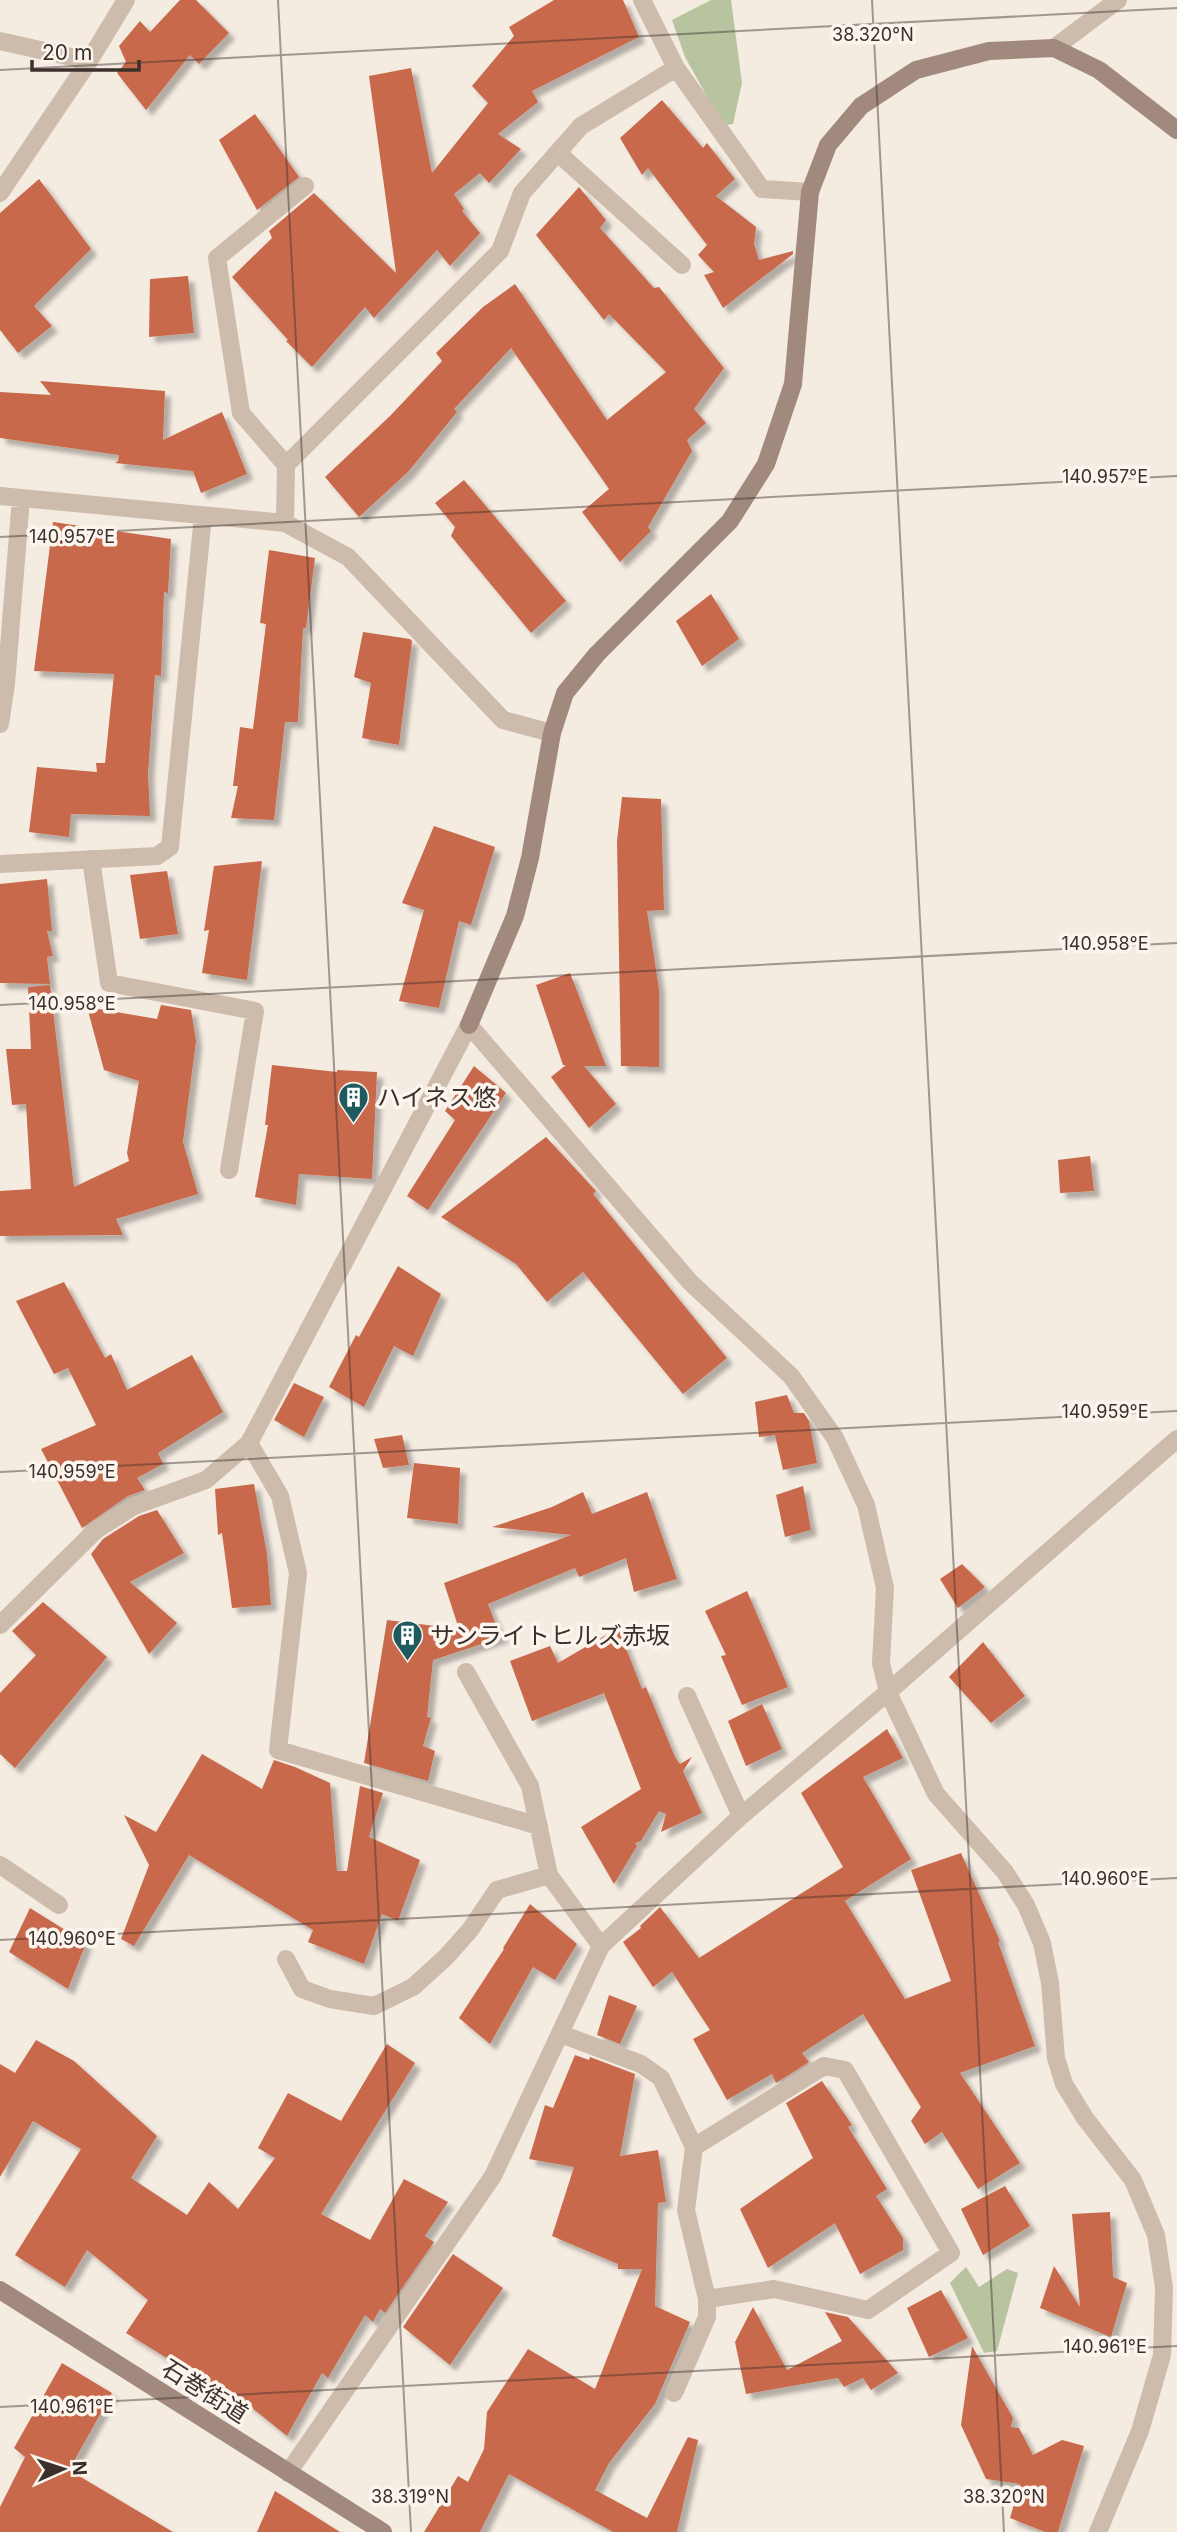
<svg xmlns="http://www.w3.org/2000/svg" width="1177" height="2532" font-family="Inter,'Noto Sans JP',sans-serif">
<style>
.green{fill:#b8c4a0}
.building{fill:#c8694b;filter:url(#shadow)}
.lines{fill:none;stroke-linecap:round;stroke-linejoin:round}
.street{stroke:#cdbbac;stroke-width:18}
.secondary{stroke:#a18a7d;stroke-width:18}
.ticks{fill:none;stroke:#3b302b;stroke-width:2;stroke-opacity:0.45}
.labels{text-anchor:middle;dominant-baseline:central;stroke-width:7;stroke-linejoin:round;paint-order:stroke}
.poi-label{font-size:24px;fill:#3b302b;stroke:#fbf5ee;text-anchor:start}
.street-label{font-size:24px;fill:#3b302b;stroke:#fbf5ee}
.ticks-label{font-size:18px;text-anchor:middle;fill:#3b302b;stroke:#fbf5ee;stroke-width:7;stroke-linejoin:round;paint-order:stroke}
</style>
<defs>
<filter id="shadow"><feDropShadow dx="6" dy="6" stdDeviation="2" flood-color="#0004"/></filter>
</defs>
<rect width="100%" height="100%" fill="#f4ebe1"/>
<!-- green -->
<path class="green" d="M711 0H731L742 83 733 124 723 125 685 57 672 20Z
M966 2267 979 2287 1007 2269 1018 2273 997 2351 984 2353 950 2283Z"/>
<!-- building -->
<path class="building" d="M180 0H196L229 33 199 64 190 55 146 110 117 73 126 62 119 46 140 21 150 32Z
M554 0H623L639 37 532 91 538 102 498 134 521 149 489 183 480 173 454 194 464 209 462 211 480 233 450 266 437 250 374 318 365 307 312 367 286 341 288 340 232 277 272 238 269 231 314 193 396 273 369 76 411 68 432 173 488 103 472 86 514 36 509 27Z
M662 100 703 148 707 143 735 179 716 196 756 227 754 244 759 260 793 251V254L723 308 704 275 714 272 698 255 707 245 648 168 642 175 620 138Z
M255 114 299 177 257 210 219 140Z
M39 179 91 249 34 306 52 326 18 353 0 330V213Z
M579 187 606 220 600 228 654 288 659 287 724 368 694 409 706 423 687 440 692 451 648 527 651 531 620 562 582 512 609 489 511 348 454 409 457 412 408 472 359 517 325 477 390 416 442 361 436 353 483 307 515 284 607 420 666 372 609 314 604 320 536 235Z
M188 276 194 333 149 337 150 279Z
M40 381 165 391 163 440 222 412 247 474 201 493 193 471 115 463 118 461 119 455 0 438V392L51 395Z
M464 480 566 601 531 633 451 536 455 527 435 503Z
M53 522 171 539 168 593 164 592 161 676 155 675 148 774 150 816 71 814 69 837 29 832 37 767 97 772 96 763H105L114 674 34 671Z
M269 550 315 558 306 628H303L298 722H285L274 820 231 818 238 786H233L240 727 253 729 266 624 260 623Z
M711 594 739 639 702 666 676 621Z
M363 632 410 639 412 641 399 745 362 738 371 683 354 677Z
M622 797 661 799 664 910 647 911 659 989V1067L621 1066 617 841Z
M434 826 495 847 471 925 459 921 439 1008 399 1001 424 910 402 903Z
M262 861 247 980 202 973 209 930 204 931 214 866Z
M167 871 178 934 140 939 130 875Z
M47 879 52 931H47L53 956 47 957 50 984 0 983V884Z
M570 973 606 1066H584L616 1104 589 1128 551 1077 566 1065H563L536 985Z
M50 985 74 1187 129 1161 127 1153 139 1081 104 1070 87 1007 157 1019 161 1005 191 1010 196 1041 183 1142 198 1194 116 1219 123 1235 0 1236V1191L31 1189 26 1104 12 1105 6 1049H31L28 987Z
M272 1065 337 1072V1070L377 1072 372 1179 299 1174 296 1205 255 1197 268 1125H265Z
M474 1066 506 1093 428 1210 407 1196 455 1120 445 1111Z
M546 1137 596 1191 593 1194 727 1358 683 1394 583 1272 547 1302 516 1264 441 1217Z
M1090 1156 1094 1191 1060 1193 1058 1160Z
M398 1266 441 1294 413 1356 394 1346 364 1407 329 1387 356 1335 359 1337Z
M64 1282 105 1358 111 1354 127 1390 192 1355 223 1412 158 1453 163 1464 137 1478 145 1490 128 1496 82 1528 41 1449 96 1425 68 1368 54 1374 16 1301Z
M294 1383 324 1397 304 1437 274 1420Z
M787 1395 794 1413H804L809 1421 817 1463 783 1470 775 1435 759 1437 755 1402Z
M402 1435 409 1465 383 1468 374 1439Z
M414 1463 460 1468 458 1524 407 1518Z
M254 1484 267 1554 271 1605 232 1608 222 1533 218 1535 215 1489Z
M803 1486 811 1530 785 1537 776 1495Z
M583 1492 592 1514 647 1492 677 1579 634 1592 626 1558 579 1577 575 1568 488 1604 500 1635 506 1636 433 1660 427 1717 431 1718 423 1746 435 1751 428 1781 364 1763 387 1620 459 1629 444 1583 571 1535 492 1527 552 1507Z
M157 1510 184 1553 130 1582 177 1623 149 1654 91 1554 103 1539 139 1516Z
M962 1564 985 1587 958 1608 940 1579Z
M747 1591 788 1687 742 1705 721 1656 726 1655 705 1611Z
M43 1602 107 1657 15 1768 0 1754V1693L36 1655 12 1631Z
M618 1628 642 1689 646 1687 675 1757 680 1764 692 1757 683 1771 702 1813 661 1832 666 1814 659 1811 641 1841 635 1843 637 1846 614 1884 581 1827 641 1789 604 1693 532 1721 510 1661 550 1646 558 1663Z
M983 1642 1025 1696 991 1723 949 1677Z
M762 1704 782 1749 746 1766 728 1721Z
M887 1729 903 1758 863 1777 911 1859 845 1901 905 1999 951 1981 911 1870 961 1853 1000 1941 998 1942 1035 2046 960 2073 1020 2163 978 2189 942 2132 925 2144 911 2121 921 2107 863 2014 802 2053 809 2062 776 2083 772 2074 727 2100 693 2039 710 2030 672 1972 653 1987 623 1942 641 1928 640 1926 660 1907 699 1958 843 1867 801 1793Z
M202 1754 262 1789 274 1760 295 1767 330 1783 337 1871H347L360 1786 383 1793 369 1837 420 1860 398 1921 382 1914 364 1964 308 1942 313 1930 189 1855 134 1946 121 1939 149 1865 124 1815 156 1832Z
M530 1904 577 1944 555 1980 533 1967 490 2044 459 2018 504 1949 503 1948Z
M30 1908 86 1943 68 1989 9 1952Z
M609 1995 637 2006 620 2044 597 2035Z
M36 2040 74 2061 157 2136 131 2178 187 2215 209 2182 238 2209 275 2158 258 2148 288 2093 341 2121 387 2044 415 2063 321 2214 370 2240 404 2179 448 2202 425 2236 434 2242 385 2313 380 2309 373 2322 365 2315 328 2378 322 2373 287 2436 236 2395 234 2399 126 2333 148 2300 87 2250 65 2287 15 2255 81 2149 33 2121 0 2177V2064L15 2073Z
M575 2055 589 2060 590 2057 635 2074 620 2156 658 2150 666 2202 658 2203 655 2306 690 2322 655 2404 609 2463 595 2490 647 2518 688 2437 698 2440 677 2532H613L509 2474 480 2532H424L458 2476 468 2482 484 2449 487 2412 528 2349 595 2389 642 2269H618V2264L552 2236 574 2167 529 2159 545 2105 553 2108Z
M822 2081 852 2125 848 2127 887 2189 876 2196 903 2238V2250L860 2274 835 2223 768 2268 740 2209 813 2158 786 2103Z
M1005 2186 1030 2226 983 2255 961 2209Z
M1110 2212 1113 2277 1127 2283 1111 2337 1040 2308 1054 2266 1080 2307 1072 2214Z
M453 2254 503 2288 450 2365 403 2327Z
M941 2290 968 2338 929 2357 907 2308Z
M753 2307 787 2370 842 2341 825 2312 848 2317 898 2373 871 2390 863 2378 844 2387 838 2378 746 2394 735 2342Z
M972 2346 1013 2418 1011 2427 1019 2428 1033 2455 1062 2440 1084 2446 1058 2532H1045L1010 2518 1020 2484 986 2479 961 2425Z
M62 2363 112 2393 69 2470 173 2532H0V2507L25 2457 14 2448Z
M275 2491 340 2532H257Z"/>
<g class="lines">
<!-- street -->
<path class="street" d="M642 0 676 68 762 189 810 192
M0 41 89 61
M1054 48 1118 0
M558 153 682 265
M0 193 89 61 126 0
M286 465 241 413 217 258 305 186
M0 496 285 523 348 557 503 720 552 733
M285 523 286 465 500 251 522 193 581 126 676 68
M0 724 6 684 21 498
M91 859 109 983 255 1011 229 1170
M0 864 157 856 170 847 203 516
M249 1443 280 1496 298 1573 278 1750 539 1826
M0 1625 96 1530 134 1506 206 1480 249 1443 469 1025 690 1282 791 1376 835 1438 866 1505 885 1588 881 1663 888 1692 936 1794 1005 1872 1026 1905 1042 1943 1050 1983 1056 2058 1064 2084 1085 2118 1133 2180 1156 2235 1164 2288 1162 2355 1140 2431 1098 2532
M466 1672 530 1786 549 1875 601 1946
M687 1696 741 1816
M0 1865 59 1905
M286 1959 302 1989 330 1999 374 2006 413 1987 446 1957 470 1930 497 1890 549 1875
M561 2034 641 2064 661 2078 694 2147 686 2210 707 2299 774 2289 868 2310 951 2253 845 2070 824 2066 694 2147
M674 2393 707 2317V2299
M288 2473 493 2176 601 1946 741 1816 888 1692 1177 1439"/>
<!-- secondary -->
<path class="secondary" d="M469 1025 515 916 530 858 552 733 565 693 597 654 730 521 766 464 793 384 810 192 828 145 861 106 916 70 989 51 1054 48 1099 70 1177 130
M0 2290 383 2532"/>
</g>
<!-- ticks -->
<path class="ticks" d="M278 0 411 2532M872 0 1004 2532M0 70 1177 8M0 537 1177 476M0 1005 1177 943M0 1472 1177 1411M0 1940 1177 1878M0 2407 1177 2346"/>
<!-- icons -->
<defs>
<symbol id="building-pin" viewBox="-11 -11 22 30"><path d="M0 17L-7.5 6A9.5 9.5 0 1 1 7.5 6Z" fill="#1f5a5e" stroke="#fbf5ee"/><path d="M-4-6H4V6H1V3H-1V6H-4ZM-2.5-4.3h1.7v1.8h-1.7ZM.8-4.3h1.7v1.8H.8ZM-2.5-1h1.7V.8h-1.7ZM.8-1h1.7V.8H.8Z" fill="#fff"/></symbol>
</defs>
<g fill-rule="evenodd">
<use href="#building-pin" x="336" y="1080" width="35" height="47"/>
<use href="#building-pin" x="390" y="1618" width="35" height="47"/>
</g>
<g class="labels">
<!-- poi labels -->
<g class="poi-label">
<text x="377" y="1097">ハイネス悠</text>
<text x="430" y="1635">サンライトヒルズ赤坂</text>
</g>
<!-- street labels -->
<g class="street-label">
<text transform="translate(205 2391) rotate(32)">石巻街道</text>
</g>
</g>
<g class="ticks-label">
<text x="873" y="41">38.320°N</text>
<text x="1105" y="483">140.957°E</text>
<text x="72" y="543">140.957°E</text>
<text x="1105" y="950">140.958°E</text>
<text x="72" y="1010">140.958°E</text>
<text x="1105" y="1418">140.959°E</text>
<text x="72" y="1478">140.959°E</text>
<text x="1105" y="1885">140.960°E</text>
<text x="72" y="1945">140.960°E</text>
<text x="1105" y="2353">140.961°E</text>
<text x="72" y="2413">140.961°E</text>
<text x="410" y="2503">38.319°N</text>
<text x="1004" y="2503">38.320°N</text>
</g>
<!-- north arrow -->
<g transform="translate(63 2469) rotate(87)" stroke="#fbf5ee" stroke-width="5" paint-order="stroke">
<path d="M0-5L12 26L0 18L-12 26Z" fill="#3b302b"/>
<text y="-10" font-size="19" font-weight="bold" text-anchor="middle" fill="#3b302b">N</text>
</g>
<!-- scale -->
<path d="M32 60v10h107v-10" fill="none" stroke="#3b302b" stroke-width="3.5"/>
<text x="42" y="60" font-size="21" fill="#3b302b" stroke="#fbf5ee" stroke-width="5" paint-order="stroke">20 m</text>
</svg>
